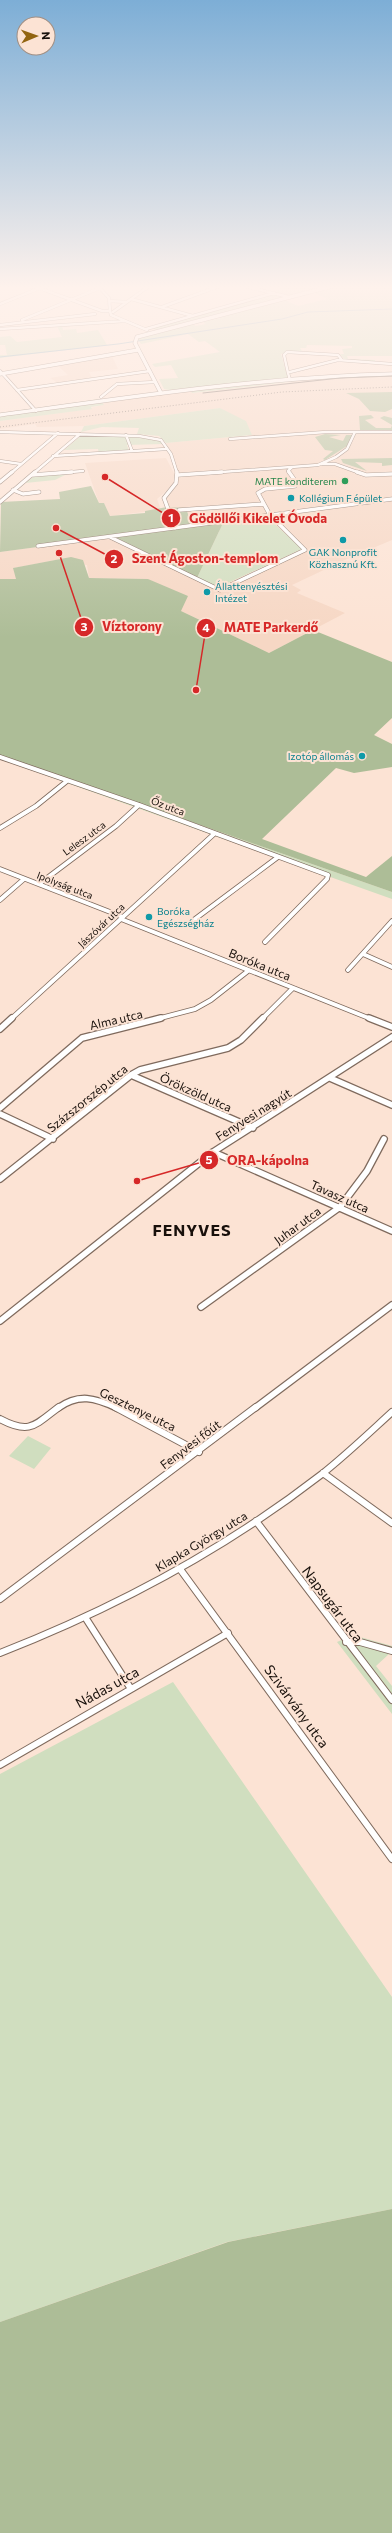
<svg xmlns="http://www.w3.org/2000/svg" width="392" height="2533" font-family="Commissioner,sans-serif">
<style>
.built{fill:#f6d7c4}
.green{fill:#d0debf}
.forest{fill:#adbd97}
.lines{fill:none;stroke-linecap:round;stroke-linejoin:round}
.stream{stroke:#7ca6bb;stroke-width:1}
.minor-far4-casing{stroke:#7f6a5d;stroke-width:3.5}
.minor-far3-casing{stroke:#7f6a5d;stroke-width:4.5}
.minor-far2-casing{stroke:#7f6a5d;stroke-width:5.5}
.minor-far1-casing{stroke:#7f6a5d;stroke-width:8}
.minor-casing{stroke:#7f6a5d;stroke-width:8}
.tertiary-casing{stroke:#7f6a5d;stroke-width:4.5}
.secondary-casing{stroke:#7f6a5d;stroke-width:4.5}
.minor-far4{stroke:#fff;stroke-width:2.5}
.minor-far3{stroke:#fff;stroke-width:3.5}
.minor-far2{stroke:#fff;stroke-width:4}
.minor-far1{stroke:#fff;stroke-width:5.5}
.minor{stroke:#fff;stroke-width:6}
.tertiary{stroke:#fff;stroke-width:3.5}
.secondary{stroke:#fff;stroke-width:3.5}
.tram{stroke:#7b6c62;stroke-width:1}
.rail{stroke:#7b6c62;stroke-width:1;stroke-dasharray:1 2;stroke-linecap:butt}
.leisure-dot{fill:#2e9e5b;stroke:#fce3d4;stroke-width:1.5}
.culture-dot{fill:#0f9aa8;stroke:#fce3d4;stroke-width:1.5}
.labels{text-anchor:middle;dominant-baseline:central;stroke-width:4;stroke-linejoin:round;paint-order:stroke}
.far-leisure-label{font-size:10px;fill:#27864d;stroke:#fce3d4;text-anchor:end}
.far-culture-label{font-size:10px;fill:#0d838f;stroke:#fce3d4;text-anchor:start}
.far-street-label{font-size:10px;fill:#18100b;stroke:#fce3d4}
.street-label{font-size:12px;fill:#18100b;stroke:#fce3d4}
.near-street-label{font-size:14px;fill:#18100b;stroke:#fce3d4}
.district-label{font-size:16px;font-weight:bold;letter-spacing:1px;fill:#18100b;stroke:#fce3d4}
.leader{fill:none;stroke:#d62828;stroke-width:1.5}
.callout-dot{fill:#d62828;stroke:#fce3d4;stroke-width:1.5}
.mark-label{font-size:12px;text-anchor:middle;font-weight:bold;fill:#fff}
.callout-label{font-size:13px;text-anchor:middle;font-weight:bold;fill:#d62828;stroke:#fce3d4;stroke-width:4;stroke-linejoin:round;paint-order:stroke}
</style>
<rect width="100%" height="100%" fill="#fce3d4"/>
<!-- built -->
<path class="built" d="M112 356 118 369 89 372 92 378 58 383 50 378 68 375 58 366Z
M392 375V392H372L392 393V540L347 559 292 585 301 590 297 593 345 613 269 653 181 611 148 579 89 578 87 565 56 560 14 568 17 579H0V552L113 537 220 587 301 549 192 526 186 508H171L164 505V501L175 488 179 475 166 443 252 435 220 408 84 426 37 427 35 424 0 429V421L82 410 103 405 102 402 191 391 193 393 333 378Z
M166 458 175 475V481L171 487 157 499 161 510 110 516 104 503H99L85 463Z"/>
<!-- green -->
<path class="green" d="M278 284H337L156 330 152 328 276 293 273 292 286 286Z
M341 284H392V356H347L348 359 375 360 376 363 344 359 340 354H344L342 349 352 348V346L307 345 306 348H300L302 351 281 354 288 378 286 379 169 390 164 389 159 379 178 378 171 365 155 367 152 364 220 352 205 341 199 342 188 334 141 344 138 339 190 323 196 326 206 324 203 322 221 318 217 316 283 299 298 306 327 299 311 291Z
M57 326H62L63 330 76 329 77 333 98 330 107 345 0 358V355H7L5 345H0V337L10 336 17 342 62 337Z
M332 377 192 393 191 391Z
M100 399 104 405 91 407 92 409 0 421V413Z
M220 408 246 421 252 435 166 443 159 436 137 434 139 428 102 427 81 432 84 426Z
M83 434 147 437 161 441 163 444 127 445 129 451 99 454 98 449 64 450Z
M69 473 55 480 25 483 33 477Z
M267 517 302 549 219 587 197 578 223 523Z
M0 755 392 892V899L0 759Z
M28 1436 51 1448 34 1469 9 1456Z
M353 1635 392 1646V1655L389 1654 376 1666 392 1686V1714L337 1642Z
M173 1682 392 1997V2209L227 2242 0 2322V1774Z"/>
<!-- forest -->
<path class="forest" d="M392 392V409L385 412 370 411 359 399 346 393Z
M371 415 374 418 365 420 376 428H391L392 425 380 418 384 416 392 418V430H360L359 416Z
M325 434 341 435 329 437 343 441 346 435H353L347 446 325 460 323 459 333 451 325 450 315 437Z
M392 458V465L382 466V463L355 462 367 471 343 463 341 459Z
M91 486 99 503H104L110 516 145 513V511L167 507 186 508 192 526 223 523 197 578 113 537 0 552 1 502 60 499 59 492Z
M71 557 83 560 89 578 148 579 188 596 181 611 269 653 313 630 392 662V718L374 735 392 744V767L354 773 336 768 262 839 366 877 392 856V892L0 755V579H16L13 568Z
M392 2209V2533H0V2322L228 2242Z"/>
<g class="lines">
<!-- stream -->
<path class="stream" d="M0 357 118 344 282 319 308 312 392 309"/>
<defs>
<path id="minor-far4" d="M18 284 39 288 102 311H110
M96 284 109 298 110 311
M236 284 289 297
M131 299 193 316
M109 301 127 302
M0 304 50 284
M162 307 225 284
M110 311 111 315 147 330
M113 312 152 284
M22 320 100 288
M0 325 95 314
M0 329 125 321
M146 329 274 293
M0 371 36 411
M288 373 284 355 287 352 338 355 342 360
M290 380 288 373 290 372 338 360 392 364
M17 390 150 371
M101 397 117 384 155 382
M0 432 139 436 161 440 171 454 177 473
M126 435 132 451
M230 439 326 432H392
M53 456 166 449
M0 461 21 464
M322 464H335L360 473
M11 473 58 433
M34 473 80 434
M59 473 83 471
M208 473 318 465 336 457 347 449 355 432
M289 473 288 471 292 467"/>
<path id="minor-far3" d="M357 472 366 475 392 474
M32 475 72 472
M178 475 222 472
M0 482 12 472
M13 490 23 494 39 492
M0 502 35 472
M179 510 263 504
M175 528 164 498 176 483 177 472
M110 537 220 590 305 550 270 515 258 493 265 489 295 486 296 482 289 472
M38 546 392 499"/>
<path id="minor-far2" d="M0 757 139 805 328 875 327 879 265 942
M0 828 36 806 67 781
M0 869 123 917
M39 884 116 826 139 805
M0 900 24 879
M121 919 371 1019
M191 922 278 857
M363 954 392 967
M348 970 392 921
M11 1019 214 834
M157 1019 195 1009 211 1000 248 971
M262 1019 293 988"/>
<path id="minor-far1" d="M369 1018 392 1027
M0 1029 12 1018
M131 1075 253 1128
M330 1078 392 1105
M0 1108 82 1038 161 1018
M0 1114 53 1139
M213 1152 392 1231
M0 1179 131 1075 140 1070 228 1048 241 1040 263 1018
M201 1307 340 1207 367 1171 384 1139
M0 1321 213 1152 392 1037
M58 1408C79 1393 95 1398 117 1408
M255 1408 392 1305"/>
<path id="minor" d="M115 1407 199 1452
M0 1419C30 1435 35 1425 59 1407
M323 1473 392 1523
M256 1521 392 1700
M180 1569 392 1859
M0 1599 256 1407
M85 1617 131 1689
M346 1642H360L392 1651
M0 1653C115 1608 224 1550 322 1474 346 1455 369 1433 392 1412
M0 1765 228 1633"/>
<path id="tertiary" d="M161 393 135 343 137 337 340 284"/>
<path id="secondary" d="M0 374 138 350
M0 415C130 397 261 377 392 374"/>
</defs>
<!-- minor-far4 casing -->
<use href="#minor-far4" class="minor-far4-casing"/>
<!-- minor-far3 casing -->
<use href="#minor-far3" class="minor-far3-casing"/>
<!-- minor-far2 casing -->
<use href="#minor-far2" class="minor-far2-casing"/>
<!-- minor-far1 casing -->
<use href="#minor-far1" class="minor-far1-casing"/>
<!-- minor casing -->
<use href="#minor" class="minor-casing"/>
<!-- tertiary casing -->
<use href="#tertiary" class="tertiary-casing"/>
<!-- secondary casing -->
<use href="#secondary" class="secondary-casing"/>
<!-- minor-far4 -->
<use href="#minor-far4" class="minor-far4"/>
<!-- minor-far3 -->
<use href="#minor-far3" class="minor-far3"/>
<!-- minor-far2 -->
<use href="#minor-far2" class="minor-far2"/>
<!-- minor-far1 -->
<use href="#minor-far1" class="minor-far1"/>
<!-- minor -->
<use href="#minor" class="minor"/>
<!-- tertiary -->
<use href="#tertiary" class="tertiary"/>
<!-- secondary -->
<use href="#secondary" class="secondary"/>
<!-- tram -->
<path class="tram" d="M203 393 340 378 392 376"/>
<!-- rail -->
<path class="rail" d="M0 427 282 392 392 387"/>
</g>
<!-- sky -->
<linearGradient id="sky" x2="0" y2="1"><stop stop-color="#7daed6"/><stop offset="0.45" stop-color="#fef2ec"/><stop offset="1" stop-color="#fef2ec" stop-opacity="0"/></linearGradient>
<rect width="392" height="638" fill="url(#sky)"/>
<!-- markers -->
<circle class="leisure-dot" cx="345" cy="481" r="4"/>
<g class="culture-dot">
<circle cx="291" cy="498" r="4"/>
<circle cx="343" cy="540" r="4"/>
<circle cx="207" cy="592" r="4"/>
<circle cx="362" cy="756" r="4"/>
<circle cx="149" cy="917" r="4"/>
</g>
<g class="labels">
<!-- far-leisure labels -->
<g class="far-leisure-label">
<text x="337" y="481">MATE konditerem</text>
</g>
<!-- far-culture labels -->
<g class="far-culture-label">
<text x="299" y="498">Kollégium F épület</text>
<text x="343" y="552" text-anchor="middle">GAK Nonprofit<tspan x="343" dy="12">Közhasznú Kft.</tspan></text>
<text x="215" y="586">Állattenyésztési<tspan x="215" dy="12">Intézet</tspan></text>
<text x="354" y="756" text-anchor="end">Izotóp állomás</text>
<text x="157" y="911">Boróka<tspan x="157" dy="12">Egészségház</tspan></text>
</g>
<!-- far-street labels -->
<g class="far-street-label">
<text transform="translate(168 806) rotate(21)">Őz utca</text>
<text transform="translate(84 838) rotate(-36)">Lelesz utca</text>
<text transform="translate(65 885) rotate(21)">Ipolyság utca</text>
<text transform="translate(101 925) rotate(-43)">Jászóvár utca</text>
</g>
<!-- street labels -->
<g class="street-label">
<text transform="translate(260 964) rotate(22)">Boróka utca</text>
<text transform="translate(116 1019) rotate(-13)">Alma utca</text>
<text transform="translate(196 1092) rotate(24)">Örökzöld utca</text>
<text transform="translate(87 1098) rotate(-39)">Százszorszép utca</text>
<text transform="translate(253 1114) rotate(-32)">Fenyvesi nagyút</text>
<text transform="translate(340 1196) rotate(24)">Tavasz utca</text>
<text transform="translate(297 1225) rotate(-36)">Juhar utca</text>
<text transform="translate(138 1409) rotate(26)">Gesztenye utca</text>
<text transform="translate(190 1444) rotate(-37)">Fenyvesi főút</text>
<text transform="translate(201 1541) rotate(-31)">Klapka György utca</text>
</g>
<!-- near-street labels -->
<g class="near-street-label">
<text transform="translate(333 1604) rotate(53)">Napsugár utca</text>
<text transform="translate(107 1687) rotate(-29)">Nádas utca</text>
<text transform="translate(297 1706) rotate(54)">Szivárvány utca</text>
</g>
<!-- district labels -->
<g class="district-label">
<text x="192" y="1229">FENYVES</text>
</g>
</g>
<!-- callouts -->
<path class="leader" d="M105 477L171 518M56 528L114 559M59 553L84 627M196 690L206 628M137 1181L209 1160"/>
<g class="callout-dot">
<circle cx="105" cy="477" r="4"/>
<circle cx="56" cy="528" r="4"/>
<circle cx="59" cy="553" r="4"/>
<circle cx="196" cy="690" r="4"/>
<circle cx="137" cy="1181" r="4"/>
<circle cx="171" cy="518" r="10"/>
<circle cx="114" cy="559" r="10"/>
<circle cx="84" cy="627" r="10"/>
<circle cx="206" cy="628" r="10"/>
<circle cx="209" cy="1160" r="10"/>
</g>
<g class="mark-label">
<text x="171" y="522">1</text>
<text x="114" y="563">2</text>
<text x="84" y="631">3</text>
<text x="206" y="632">4</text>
<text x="209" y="1164">5</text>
</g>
<g class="callout-label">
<text x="258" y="523">Gödöllői Kikelet Óvoda</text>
<text x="205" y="563">Szent Ágoston-templom</text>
<text x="132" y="631">Víztorony</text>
<text x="271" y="632">MATE Parkerdő</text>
<text x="268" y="1165">ORA-kápolna</text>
</g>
<!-- north arrow -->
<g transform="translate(36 36) rotate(88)"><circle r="19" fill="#fce3d4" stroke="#a18f84"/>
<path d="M0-3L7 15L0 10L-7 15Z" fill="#926410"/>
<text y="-6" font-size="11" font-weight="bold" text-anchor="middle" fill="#18100b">N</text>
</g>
</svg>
